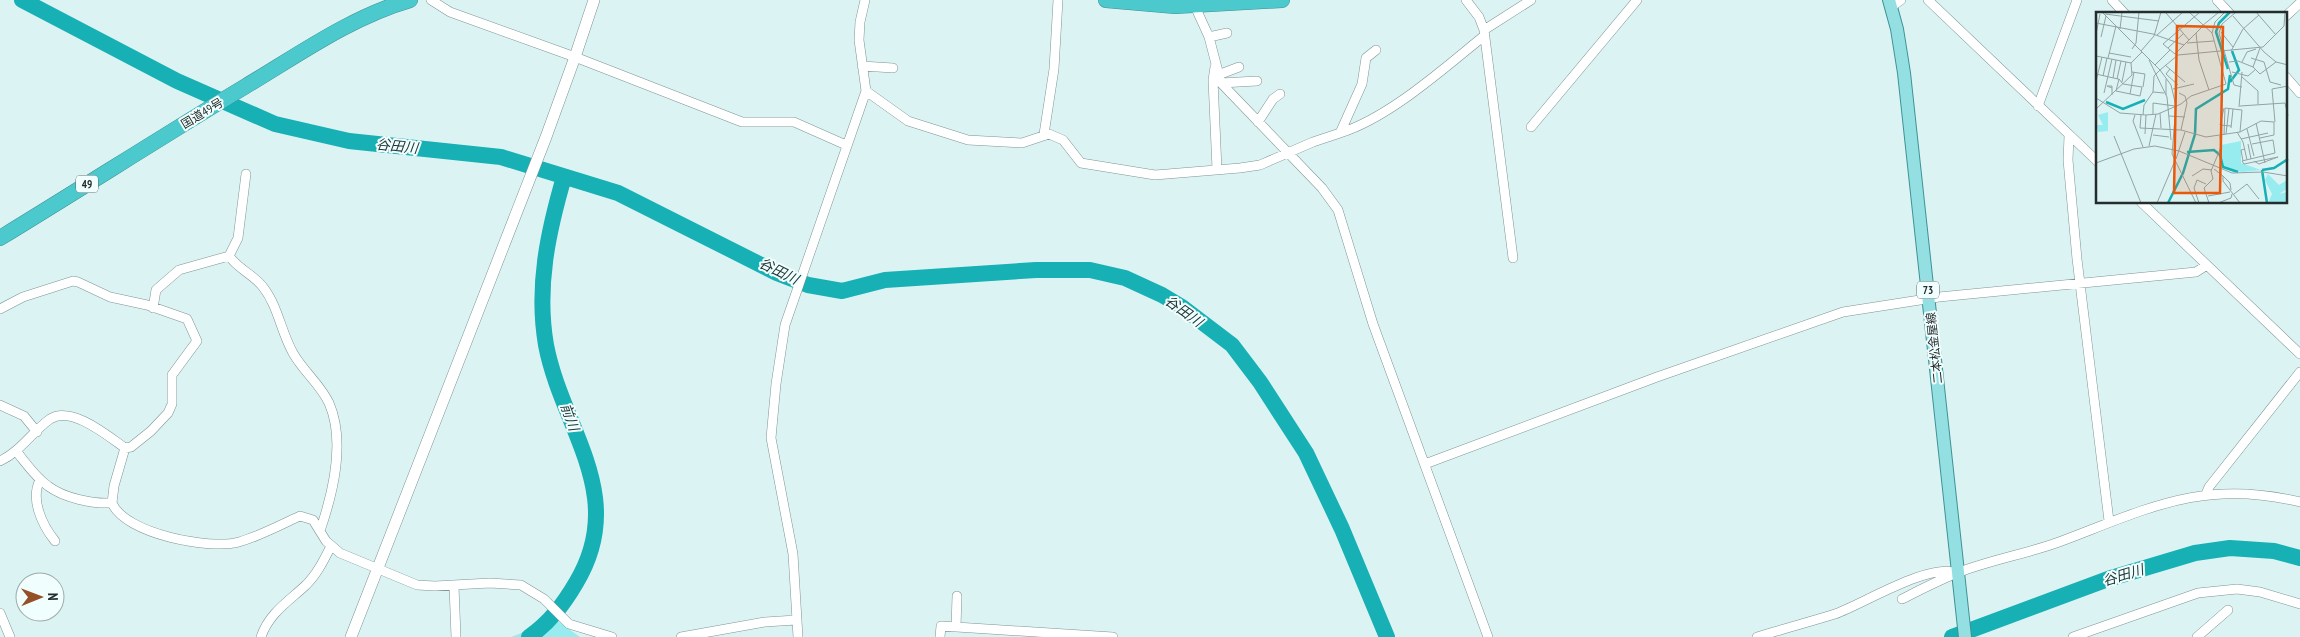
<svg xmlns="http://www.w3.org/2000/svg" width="2300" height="637" font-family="'PT Sans Narrow','Noto Sans JP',sans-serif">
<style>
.green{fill:#97ecef}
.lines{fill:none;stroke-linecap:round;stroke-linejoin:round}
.river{stroke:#16b0b5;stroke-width:16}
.street-casing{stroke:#7f9495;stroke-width:10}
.secondary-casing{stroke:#7f9495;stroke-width:12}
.primary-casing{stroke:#3e9295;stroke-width:14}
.highway-casing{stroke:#3e9295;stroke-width:16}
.street{stroke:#fff;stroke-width:9}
.secondary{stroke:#fff;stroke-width:11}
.primary{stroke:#94dfe1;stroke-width:12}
.highway{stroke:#4cc9cd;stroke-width:15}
.labels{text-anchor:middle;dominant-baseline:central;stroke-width:4;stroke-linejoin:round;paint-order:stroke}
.shield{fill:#f1fefe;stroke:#626b6c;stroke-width:1}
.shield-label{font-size:11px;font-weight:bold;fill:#242c2d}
.street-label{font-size:12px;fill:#242c2d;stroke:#f1fefe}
.water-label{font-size:14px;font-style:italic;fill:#22393a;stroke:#f1fefe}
.inset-river{fill:none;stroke:#16b0b5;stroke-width:2.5}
.inset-road{fill:none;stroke:#92a3a4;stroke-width:1}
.view{fill:#e8590c;fill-opacity:0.15;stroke:#e8590c;stroke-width:2.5}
.inset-edge{fill:none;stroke:#242c2d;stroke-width:2.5}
</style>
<rect width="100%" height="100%" fill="#dcf3f3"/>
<!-- green -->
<path class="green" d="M556 620 580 637H511Z"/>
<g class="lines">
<!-- river -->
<path class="river" d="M22 0 177 81 275 124 349 141 501 157 618 193 777 273 808 285 842 291 885 280 1036 270H1090L1125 278 1162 295 1182 307 1232 345 1260 382 1306 453 1342 529 1387 637
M529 637C550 622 563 605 576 583 629 495 562 429 546 345 536 287 548 232 564 177
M1952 637 2108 579 2195 553 2230 548 2274 551 2300 558"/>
<defs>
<path id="street" d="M431 0 450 12 575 57 742 122H794L846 145
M1466 0 1479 17 1484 30 1513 258
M1928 0 2098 162
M2112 0 2125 14
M2217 0 2230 14
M1193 2 1209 37 1221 83 1322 188 1338 210 1373 324 1488 637
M1891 7 1901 0
M2286 16 2300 3
M1484 30 1531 0
M1209 37 1227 33
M862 66 893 68
M1215 67 1213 80 1217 169
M1218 75 1239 67
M2286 77 2300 93
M1221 83 1257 81
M866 91 908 121 968 140 1022 143 1049 134 1063 140 1081 163 1155 175 1240 168 1260 165 1313 142 1340 133 1362 84 1366 58 1376 50
M2038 106 2077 0
M1258 122 1273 99 1280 94
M1531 127 1637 0
M1340 133C1389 118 1444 68 1484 36
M1044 134 1054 69 1058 0
M2069 136 2068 160 2077 259 2109 521
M2141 202 2300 354
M229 256C238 269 254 275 263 287 278 306 281 332 293 353 303 371 320 384 329 403 346 442 333 493 320 531
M153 308 156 290 179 270 229 256 238 238 246 174
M0 309 23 297 73 281 78 282 110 297 147 305 187 319 197 341 172 375V404L168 413 151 431 131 447 125 448
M0 405 24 416 37 432
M16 451C26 463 35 477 48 486 64 498 92 504 112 503
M0 461C21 451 32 432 50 419 71 405 108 436 125 448L114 486 112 503C125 534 210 550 239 542 260 536 280 525 300 516L313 520 326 541 340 553 417 585 435 586 490 583 521 585 544 599 569 624 612 637
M1425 464 1657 377 1843 312 1939 297 2196 272 2207 265
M40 480C30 499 42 525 55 541
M2206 494 2209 487 2300 372
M454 586 456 637
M1902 599C1920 590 1939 580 1957 573 1990 560 2026 554 2059 542 2147 509 2203 478 2300 502
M0 613 10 637
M956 627 957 596
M261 637C269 613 289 601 306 585 317 574 324 560 331 546
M681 637 765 622 796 620
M798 637 793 554 771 438 776 384 785 325 866 91 859 40 860 22 865 0
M940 637 941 626 1113 637
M1757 637C1783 629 1809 622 1835 614 1863 604 1930 562 1957 573
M2073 637 2198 593 2237 589 2260 592 2300 604
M2197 637 2228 610"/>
<path id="secondary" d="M351 637 546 137 575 57 594 0"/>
<path id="primary" d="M1889 0 1897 29 1904 73 1965 637"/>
<path id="highway" d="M1106 0 1175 6 1282 0
M0 238C82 188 163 136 246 86 298 55 351 17 410 0"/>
</defs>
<!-- street casing -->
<use href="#street" class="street-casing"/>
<!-- secondary casing -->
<use href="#secondary" class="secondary-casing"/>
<!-- primary casing -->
<use href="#primary" class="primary-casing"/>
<!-- highway casing -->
<use href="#highway" class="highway-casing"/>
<!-- street -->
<use href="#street" class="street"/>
<!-- secondary -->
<use href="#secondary" class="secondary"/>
<!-- primary -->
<use href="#primary" class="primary"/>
<!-- highway -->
<use href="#highway" class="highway"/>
</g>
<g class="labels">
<!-- shield labels -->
<g class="shield">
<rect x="76" y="175.5" width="22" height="17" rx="4"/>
<rect x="1917" y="281.5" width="22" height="17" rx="4"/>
</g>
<g class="shield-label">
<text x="87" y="184">49</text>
<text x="1928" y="290">73</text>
</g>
<!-- street labels -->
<g class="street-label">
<text transform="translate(202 113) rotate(-31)">国道49号</text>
<text transform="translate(1934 348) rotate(-96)">二本松金屋線</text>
</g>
<!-- water labels -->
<g class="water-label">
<text transform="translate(397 146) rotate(6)">谷田川</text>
<text transform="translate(779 271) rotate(26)">谷田川</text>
<text transform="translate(1184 311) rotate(36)">谷田川</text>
<text transform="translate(570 417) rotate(70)">前川</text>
<text transform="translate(2123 575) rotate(-17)">谷田川</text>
</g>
</g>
<!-- overview -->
<g transform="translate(2096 12)">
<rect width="191" height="191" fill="#dcf3f3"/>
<path d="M12 100V119L2 120 1 113H7L2 103ZM145 129V151L165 158 146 160 128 156 123 141 125 133ZM172 162 183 173 191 168V177L183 182 191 180V191H172L176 182 169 168Z" fill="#97ecef"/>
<path class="inset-river" d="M132 57 120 20 123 11 134 0M134 70 143 58 136 39M10 90 27 97 49 88M91 140 118 138 124 143 127 155 142 160M166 158 178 156 192 147M166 158 171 191M72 191 87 161 99 122 100 97 132 77 134 63"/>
<path class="inset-road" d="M6 0 64 58 75 73 80 94 76 142 100 191M93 0 116 21M140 0 126 12 123 21 138 73 146 75M160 0 180 23M70 1 93 28M9 2 63 9M137 4 168 40 180 50 192 53M0 11 57 22 88 33M106 14 123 0M24 17 26 0M125 20 137 35M100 21 103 48 113 78M0 22 4 2M61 23 87 0M5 25 10 4M91 31 118 29M72 36 87 22M36 37 40 31 43 0M45 39 58 24 65 0M135 39 147 17 163 3M13 41 35 45M79 42 67 32 104 0M79 42 107 14M0 44 35 51M12 46 20 14M155 46 168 50 174 70 185 73M53 48 71 85 75 128M133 50 142 49 157 55 164 36M146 50 151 40 160 37M35 51 46 40M59 53 74 38M69 53 89 70M157 55 164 62 180 50M74 57 70 62 82 73M64 58 82 43 167 35 188 14 189 0M36 60 49 62 47 75M136 60 152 64 160 57M0 62 22 67H23L26 71 27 72 46 75 44 84 20 79 23 67M7 64 11 46M146 65 162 79V92M17 66 20 48M21 67 25 49M70 67V83M0 69 6 45M26 70 30 50M77 77 98 72M57 80 58 64 64 58M8 81 16 47M83 81 89 84 91 91 85 118M34 82 38 60M16 83V74H11L16 76M0 86 24 101 50 103 62 102 85 92 95 84 130 72 116 21 119 10 129 0M144 94 189 91 192 104M143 95 146 60M128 96 124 113 135 114M0 97 36 63 35 51M64 101 65 116M57 102V91L79 94M39 103 37 109 47 135M45 103 44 116 85 118 110 125 144 120 165 109 178 110V123L164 126M47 103 48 93 57 80 68 81M73 104 89 105M179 110 176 77 192 74M160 111 169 151M135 116 137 97M151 117 158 144M141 120 147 130 151 148M49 122 50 103M130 122 133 96M57 123 73 125M128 123 129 96 146 98 144 120M18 124 45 191M145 127 172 121M152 132 155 147M156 132 177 128 179 141 146 149 148 152 182 145M53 134 60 102M80 147 89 120M147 149 145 138 149 137M158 149 163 152 182 145M0 151 38 137 59 134 83 139 136 161 167 160 192 164M118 157 127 164V169L144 191M96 164 107 157 116 158M127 164 134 171 135 178M138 182 151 172 163 187M112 184 134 180M61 191 78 151M103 191 98 176 101 168 110 172M113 191 108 176 117 167 115 159 125 135 124 124M122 191 135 186 136 182"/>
<path class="view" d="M81 14 127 15 124 181H78Z"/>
<rect width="191" height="191" class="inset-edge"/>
</g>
<!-- north arrow -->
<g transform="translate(40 597) rotate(89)"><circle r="24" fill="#f1fefe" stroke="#9faaaa"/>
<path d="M0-4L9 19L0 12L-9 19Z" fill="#965027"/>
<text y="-8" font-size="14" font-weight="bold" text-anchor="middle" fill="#242c2d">N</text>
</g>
</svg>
